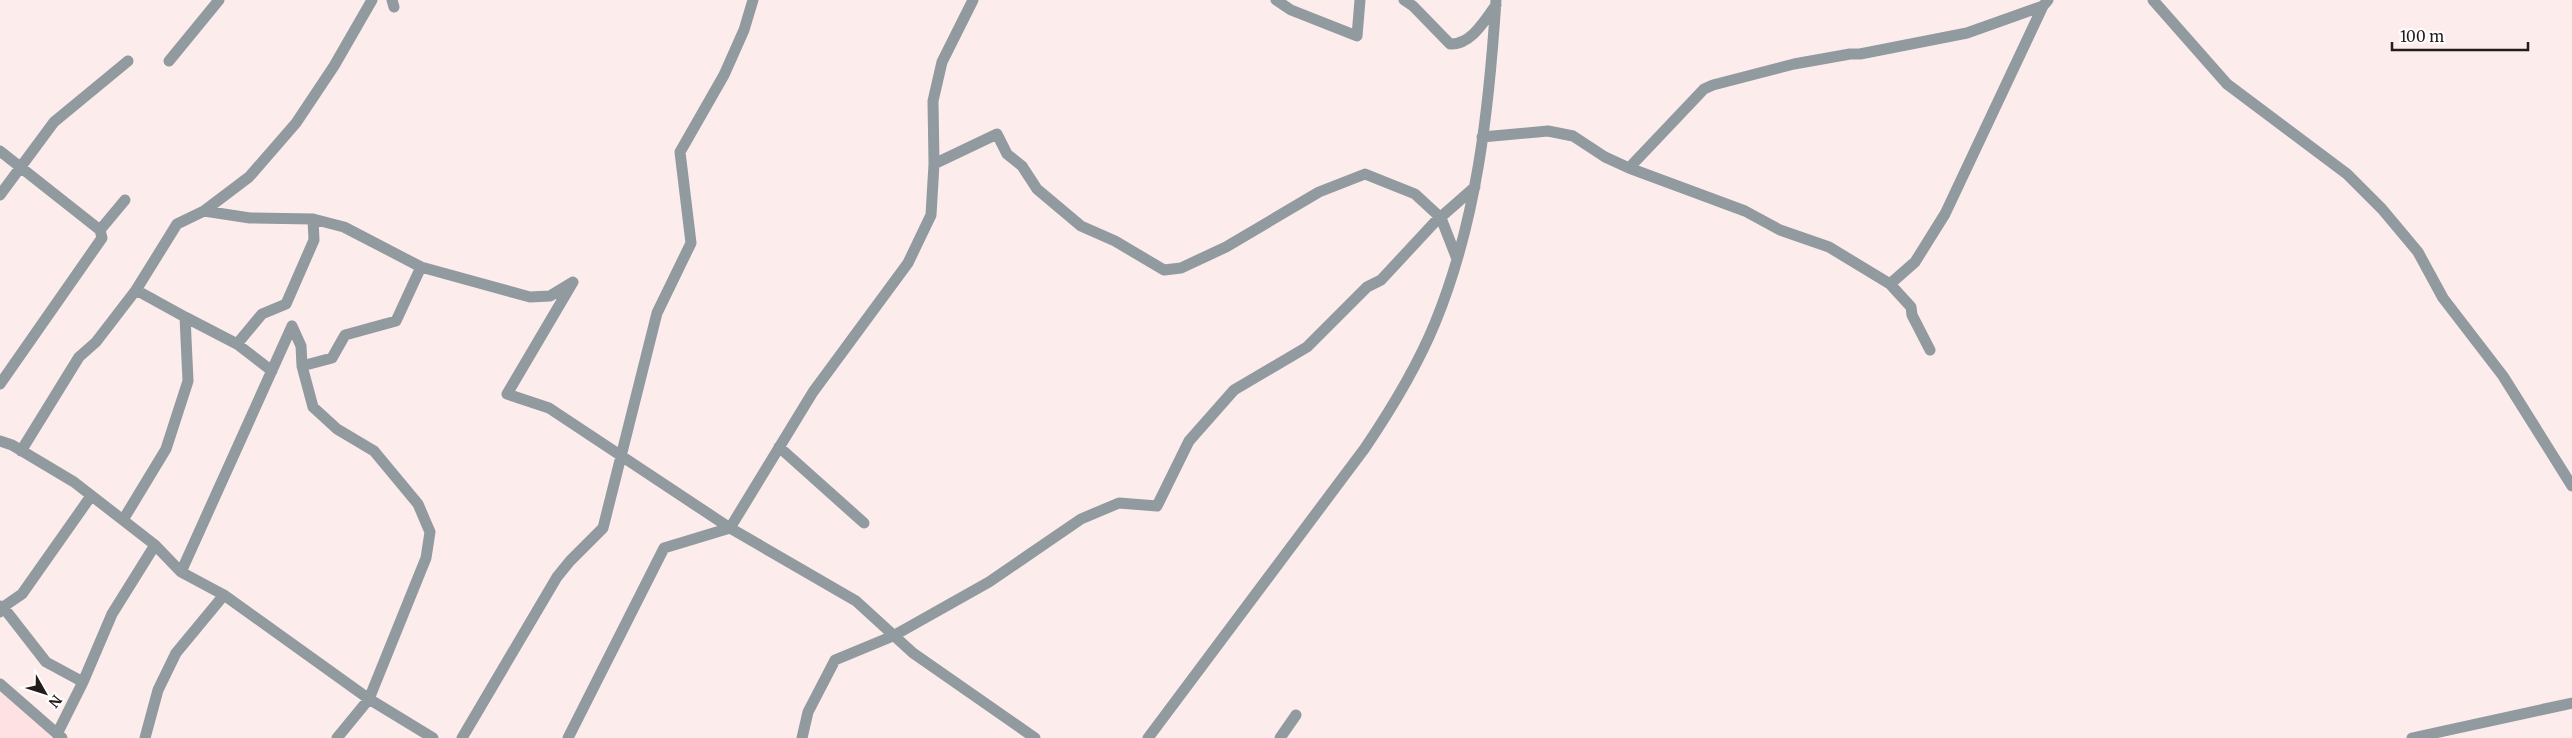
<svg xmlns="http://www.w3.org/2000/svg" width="2572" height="738" font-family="Merriweather,serif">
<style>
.built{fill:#fee1e2}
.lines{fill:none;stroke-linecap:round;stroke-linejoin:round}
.minor{stroke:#919a9f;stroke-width:11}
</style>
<rect width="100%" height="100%" fill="#fcecec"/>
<!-- built -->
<path class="built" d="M0 692 56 738H0Z"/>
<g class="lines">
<!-- minor -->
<path class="minor" d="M392 0 394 7
M1276 0 1291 10 1357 36 1360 0
M1404 0 1413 6 1450 44C1471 45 1485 20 1496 5
M2153 0 2227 84 2347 174 2382 209 2418 252 2443 298 2503 376 2572 486
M169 61 219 0
M1482 137 1548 131 1573 136 1605 157 1629 168 1745 211 1780 230 1829 247 1890 284 1911 307 1912 315 1930 350
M0 151 100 230 102 238 0 384
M934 164 997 134 1007 154 1022 166 1037 189 1081 226 1115 241 1164 270 1181 268 1226 247 1319 192 1365 174 1415 194 1441 218 1457 259
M1629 168 1704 89 1713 85 1794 64 1850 54H1860L1967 33 2043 6
M0 195 54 122 128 61
M204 211 250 218 313 219 344 227 421 267
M100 230 125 200
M1890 284 1915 262 1945 214 2043 6 2048 0
M185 317 237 344 272 371
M292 326 301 346 302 366 313 407 337 429 374 451 418 504 430 532 426 558 369 699 337 738
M237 344 262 314 286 304 314 240 313 219
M302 366 332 358 345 335 396 321 421 267 530 297 550 296 573 282 507 394 549 408 730 528 856 601 913 653 1035 738
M0 441 12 445 74 482 155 545 181 572 224 595 369 699 433 738
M779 447 864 523
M21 451 79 357 96 342 136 290 177 224 204 211 249 177 296 123 334 66 372 0
M123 520 166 449 188 381 185 317 136 290
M181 572 292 326
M0 606 3 607 22 594 91 496
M0 612 3 607 46 662 83 682
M0 684 62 738
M57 734 83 682 112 614 155 545
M145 738 158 690 176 653 224 595
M462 738 557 577 570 561 603 528 657 313 691 243 680 152 724 75 744 30 753 0
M568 738 664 548 730 528 813 392 908 263 931 215 934 164 933 101 942 62 973 0
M802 738 808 712 835 660 893 636 989 582 1081 519 1119 503 1157 506 1189 441 1234 390 1307 347 1367 287 1381 280 1434 223 1475 187
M1148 738 1365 448C1392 408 1417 367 1435 323 1477 221 1489 109 1496 0
M1280 738 1296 715
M2412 738 2572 703"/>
</g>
<!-- north arrow -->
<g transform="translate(45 693) rotate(129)" stroke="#fdfefd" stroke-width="4" paint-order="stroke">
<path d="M0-4L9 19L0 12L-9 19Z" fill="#241b1b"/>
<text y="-8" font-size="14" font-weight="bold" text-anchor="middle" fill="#241b1b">N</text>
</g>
<!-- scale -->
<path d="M2392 42v8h136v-8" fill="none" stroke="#241b1b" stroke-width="2.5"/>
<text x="2400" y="42" font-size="15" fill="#241b1b" stroke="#fdfefd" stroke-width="4" paint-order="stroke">100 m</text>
</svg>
